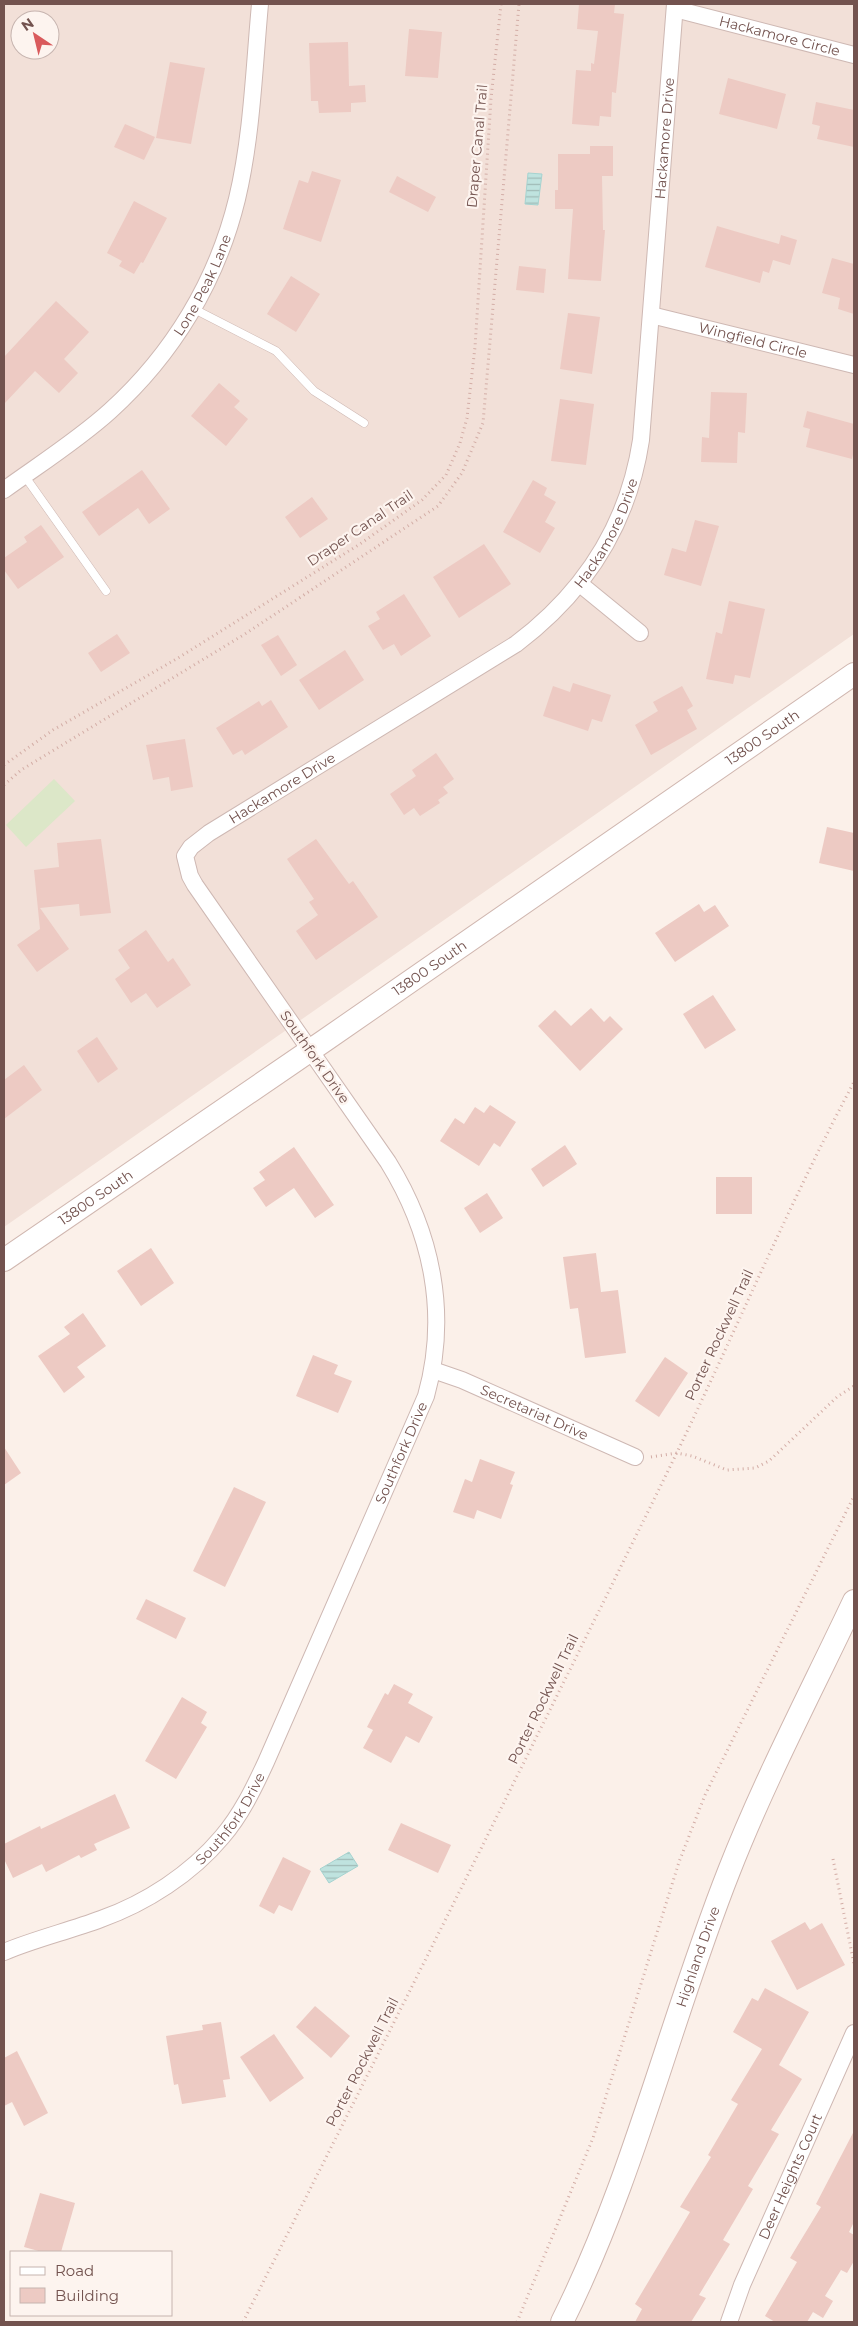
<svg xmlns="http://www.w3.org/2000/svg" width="858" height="2326" viewBox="0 0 858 2326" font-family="Montserrat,sans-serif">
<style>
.residential{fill:#f2e0d8;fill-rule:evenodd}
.pitch{fill:#dce7c8}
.water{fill:url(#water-rules);stroke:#a6d3d0}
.building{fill:#edcac3}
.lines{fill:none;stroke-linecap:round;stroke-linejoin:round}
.lane-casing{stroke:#ceb8b3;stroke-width:9}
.street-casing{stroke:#ceb8b3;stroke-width:18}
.secondary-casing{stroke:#d0b7b0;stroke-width:24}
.path{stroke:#d3ada6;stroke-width:3;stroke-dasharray:1 4;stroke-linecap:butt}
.lane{stroke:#fff;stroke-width:8}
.street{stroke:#fff;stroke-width:16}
.secondary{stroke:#fff;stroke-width:22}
.labels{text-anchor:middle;stroke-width:4.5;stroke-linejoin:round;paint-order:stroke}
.street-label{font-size:14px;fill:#73534f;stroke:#fdf4ef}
</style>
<defs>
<pattern id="water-rules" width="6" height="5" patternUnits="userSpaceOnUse" patternTransform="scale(1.25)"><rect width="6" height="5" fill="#bfe3df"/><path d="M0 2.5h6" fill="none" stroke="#a0bbb7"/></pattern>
</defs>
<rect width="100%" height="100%" fill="#fbf0e9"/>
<path class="residential" d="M4,4H854V634L4,1227ZM20,20H50V50H20Z"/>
<path class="pitch" d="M54,779L75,801L26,847L6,825Z"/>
<g class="water">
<path d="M528,173L542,174L538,205L525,204Z"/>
<path d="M349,1852L358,1866L329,1883L320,1869Z"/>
</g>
<g class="building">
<path d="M579,4H615L614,13L624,14L616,93L612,92L611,117L600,116L599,126L572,124L576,70L591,71V63L594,64L598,31L577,29Z"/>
<path d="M409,29L442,32L438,78L405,76Z"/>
<path d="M348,42L349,86L365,85L366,102L351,103V112L319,113L318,101H311L309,43Z"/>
<path d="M170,62L205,68L191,144L156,138Z"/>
<path d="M728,78L786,94L777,129L719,114Z"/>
<path d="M816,102L854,110V147L817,139L820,126L812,124Z"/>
<path d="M125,124L155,137L144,160L114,147Z"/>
<path d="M590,146H613V176H602L603,230H605L601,281L568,279L573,209H555V190H558V154H590Z"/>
<path d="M312,171L341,180L321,242L283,229L299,180L308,183Z"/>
<path d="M397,176L436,197L428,212L389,192Z"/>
<path d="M134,201L167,218L143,263L141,262L134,274L119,266L122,261L107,253Z"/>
<path d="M717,226L779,244L781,235L797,240L790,265L773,260L769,273L763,271L760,283L705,267Z"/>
<path d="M832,258L854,264V314L838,309L840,298L822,293Z"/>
<path d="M519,266L546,269L544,293L516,290Z"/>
<path d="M291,276L320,294L296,332L267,314Z"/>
<path d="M56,301L89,332L64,359L78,373L59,393L35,371L4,404V357Z"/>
<path d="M568,313L600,317L592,374L560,369Z"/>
<path d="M219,383L240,401L234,407L248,419L226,446L191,416Z"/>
<path d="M711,392L747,393L745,433L738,432L737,463L701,462L702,437L709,438Z"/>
<path d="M560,399L594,404L586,465L551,461Z"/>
<path d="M807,411L854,424V450L852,459L806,447L810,429L803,427Z"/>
<path d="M142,470L170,509L149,524L138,508L99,536L82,512Z"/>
<path d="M533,480L547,488L544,495L556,502L545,522L555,528L540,553L503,532Z"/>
<path d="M312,497L328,519L300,538L285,517Z"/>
<path d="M695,520L719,526L701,586L664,575L672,548L686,552Z"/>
<path d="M41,525L64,557L18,589L4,570V558L27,542L24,537Z"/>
<path d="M484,544L511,584L459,618L433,577Z"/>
<path d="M404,594L431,636L401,656L394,644L383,650L368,626L380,619L376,612Z"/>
<path d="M729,601L765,609L750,678L735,675L733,684L706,679L716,632L722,634Z"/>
<path d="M117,634L130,653L101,672L88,653Z"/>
<path d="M278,635L297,665L281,676L261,645Z"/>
<path d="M345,650L364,680L319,710L299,680Z"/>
<path d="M573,683L611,695L602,722L592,719L588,731L543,716L553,686L570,692Z"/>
<path d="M682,686L693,706L687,710L697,729L651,755L635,725L658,711L653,702Z"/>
<path d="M271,700L288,727L245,755L242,750L233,755L216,728L259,701L262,706Z"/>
<path d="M185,739L193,787L171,791L169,777L153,780L146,745Z"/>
<path d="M436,753L454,779L443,787L448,793L438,800L440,803L420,816L414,808L404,815L390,794L416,776L412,770Z"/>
<path d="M827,827L854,833V871L819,863Z"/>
<path d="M101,839L111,913L80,916L79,904L40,908L69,949L37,972L17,945L40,929L34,870L59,867L57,843Z"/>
<path d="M316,839L349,884L353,881L378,917L316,960L296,931L318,915L309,902L314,899L287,859Z"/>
<path d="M699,904L704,912L715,905L729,926L675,962L655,933Z"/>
<path d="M146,930L168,962L173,958L191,985L157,1008L146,993L131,1003L115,979L130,968L118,950Z"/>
<path d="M713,995L736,1030L705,1049L683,1014Z"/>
<path d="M591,1008L604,1022L610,1016L623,1029L580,1071L538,1026L555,1010L571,1026Z"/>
<path d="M97,1037L118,1069L98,1083L77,1051Z"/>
<path d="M24,1065L42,1090L4,1119V1080Z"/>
<path d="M490,1105L516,1122L500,1147L494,1143L479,1166L440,1141L455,1118L464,1124L475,1107L484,1113Z"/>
<path d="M565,1145L577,1164L543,1187L531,1169Z"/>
<path d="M294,1147L334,1205L315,1218L294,1188L266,1207L253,1188L265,1180L259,1172Z"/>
<rect x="716" y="1177" width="36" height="37"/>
<path d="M487,1193L503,1218L480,1233L464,1208Z"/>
<path d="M151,1248L174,1283L141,1306L117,1271Z"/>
<path d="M596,1253L601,1292L618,1290L626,1353L585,1358L578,1308L570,1309L563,1257Z"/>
<path d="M83,1313L106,1346L77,1367L85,1377L64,1393L38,1356L70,1334L64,1327Z"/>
<path d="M313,1355L338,1365L334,1374L352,1381L338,1413L296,1396Z"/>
<path d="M665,1357L688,1373L659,1417L635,1401Z"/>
<path d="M4,1447L21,1473L4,1485Z"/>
<path d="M480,1459L515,1472L510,1484L513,1485L501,1519L477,1510L474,1519L453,1512L465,1479L472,1482Z"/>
<path d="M234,1487L266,1502L225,1587L193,1571Z"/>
<path d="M146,1599L186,1618L176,1639L136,1619Z"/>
<path d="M394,1684L413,1694L408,1703L433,1717L419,1743L406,1736L391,1763L363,1748L373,1730L367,1727L385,1693L388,1695Z"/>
<path d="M182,1697L207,1712L201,1723L207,1727L176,1779L145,1761Z"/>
<path d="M115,1794L130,1828L94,1844L97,1850L81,1858L79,1855L46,1872L42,1864L13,1878L4,1859V1844L40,1826L41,1829Z"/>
<path d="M401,1823L451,1845L438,1873L388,1850Z"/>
<path d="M283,1857L311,1871L292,1911L279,1905L274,1914L259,1906Z"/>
<path d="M805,1922L810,1930L822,1923L845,1965L797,1990L771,1941Z"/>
<path d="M765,1988L809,2012L779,2065L802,2079L771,2130L779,2134L748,2186L753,2189L723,2240L730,2244L699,2295L706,2298L691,2322H635L642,2309L635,2304L690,2212L680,2207L711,2157L708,2155L738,2104L731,2100L762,2049L733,2032L752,1998L758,2001Z"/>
<path d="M315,2006L350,2036L331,2058L296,2027Z"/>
<path d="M221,2022L230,2079L223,2080L226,2097L182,2104L178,2084L174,2085L166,2036L203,2030L202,2025Z"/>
<path d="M274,2034L304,2078L270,2102L240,2057Z"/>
<path d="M17,2051L48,2113L24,2126L12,2102L4,2106V2058Z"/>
<path d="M854,2131V2222L849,2232L854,2235V2261L847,2273L841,2270L825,2296L833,2301L823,2318L813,2312L807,2322H775L765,2316L797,2262L790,2258L821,2207L816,2204Z"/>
<path d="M40,2193L75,2203L61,2252H42L24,2247Z"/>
</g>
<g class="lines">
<g class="lane-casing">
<g id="lane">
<path d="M194,309L276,351L314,391L364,423"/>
<path d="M24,475L106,591"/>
</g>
</g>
<g class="street-casing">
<g id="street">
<path id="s1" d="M675,9L854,55"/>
<path id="s2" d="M651,315L854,365"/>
<path id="s3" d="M4,490C40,464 78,440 110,411C173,354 217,281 237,199C252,136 254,69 260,4"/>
<path d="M580,584L640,633"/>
<path id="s4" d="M433,1370L462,1380L635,1457"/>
<path id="s5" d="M4,1952C35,1939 69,1931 101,1919C146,1903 191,1874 222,1837C241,1815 254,1788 266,1762L426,1396C449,1314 432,1233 388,1162L195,885L190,876L185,856L191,847L209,833L516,644C585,592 628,526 641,440L675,4"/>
<path id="s6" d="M729,2322L742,2285L854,2033"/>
</g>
</g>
<g class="secondary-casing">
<g id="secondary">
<path id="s7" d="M4,1260L324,1041L854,674"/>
<path id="s8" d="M562,2322C634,2178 670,2020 729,1871C765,1779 812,1690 854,1601"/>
</g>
</g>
<g class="path">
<path d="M4,765L53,730L178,658L360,544L422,500L446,475L460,443L467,418L475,347L491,99L501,4"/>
<path d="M4,785L21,770L245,634L438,506L462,473L483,423L519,4"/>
<path d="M651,1457L677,1453L692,1456L727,1470L755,1468L769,1461L837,1397L854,1386"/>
<path d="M833,1859L854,1964"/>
<path d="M243,2322C384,2043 524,1764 662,1483C728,1350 784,1213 854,1082"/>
<path d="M517,2322L593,2138L679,1862L705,1795L854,1496"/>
</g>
<use href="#lane" class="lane"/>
<use href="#street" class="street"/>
<use href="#secondary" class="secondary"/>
</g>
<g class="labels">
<g class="street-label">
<text dy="5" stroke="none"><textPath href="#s1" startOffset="108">Hackamore Circle</textPath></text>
<text dy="5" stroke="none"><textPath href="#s5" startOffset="2292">Hackamore Drive</textPath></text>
<text transform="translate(477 146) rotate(-85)" y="5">Draper Canal Trail</text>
<text dy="5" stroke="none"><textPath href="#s3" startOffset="290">Lone Peak Lane</textPath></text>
<text dy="5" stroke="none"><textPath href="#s2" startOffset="105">Wingfield Circle</textPath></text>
<text transform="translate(360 528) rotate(-34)" y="5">Draper Canal Trail</text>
<text dy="5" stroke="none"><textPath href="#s5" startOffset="1889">Hackamore Drive</textPath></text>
<text dy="5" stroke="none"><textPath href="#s7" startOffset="921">13800 South</textPath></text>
<text dy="5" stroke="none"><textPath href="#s5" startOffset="1469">Hackamore Drive</textPath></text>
<text dy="5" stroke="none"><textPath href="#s7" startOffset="516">13800 South</textPath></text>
<text transform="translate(315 1057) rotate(55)" y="5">Southfork Drive</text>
<text dy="5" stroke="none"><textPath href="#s7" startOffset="111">13800 South</textPath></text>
<text transform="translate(719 1335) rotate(-65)" y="5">Porter Rockwell Trail</text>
<text dy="5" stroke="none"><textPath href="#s4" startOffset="110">Secretariat Drive</textPath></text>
<text dy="5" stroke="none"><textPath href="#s5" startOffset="675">Southfork Drive</textPath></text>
<text transform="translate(543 1699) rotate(-64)" y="5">Porter Rockwell Trail</text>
<text dy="5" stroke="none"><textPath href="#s5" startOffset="270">Southfork Drive</textPath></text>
<text dy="5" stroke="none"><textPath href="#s8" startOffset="390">Highland Drive</textPath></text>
<text transform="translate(362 2062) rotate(-63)" y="5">Porter Rockwell Trail</text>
<text dy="5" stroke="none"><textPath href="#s6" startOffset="158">Deer Heights Court</textPath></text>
</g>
</g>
<rect width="858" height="2326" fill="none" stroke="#73534f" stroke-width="10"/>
<rect x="10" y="2251" width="162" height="65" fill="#fdf4ef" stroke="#c6b4af"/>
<rect x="20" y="2267" width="25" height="8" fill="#ffffff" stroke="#c6b4af"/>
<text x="55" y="2276" font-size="15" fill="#73534f">Road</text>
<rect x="20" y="2288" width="25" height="15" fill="#edcac3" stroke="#c6b4af"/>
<text x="55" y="2301" font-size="15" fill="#73534f">Building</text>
<g transform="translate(35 35) rotate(325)"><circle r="24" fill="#fdf4ef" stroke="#c6b4af"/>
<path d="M0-4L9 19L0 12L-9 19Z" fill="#d95a5c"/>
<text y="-8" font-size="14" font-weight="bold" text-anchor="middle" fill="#73534f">N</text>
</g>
</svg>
